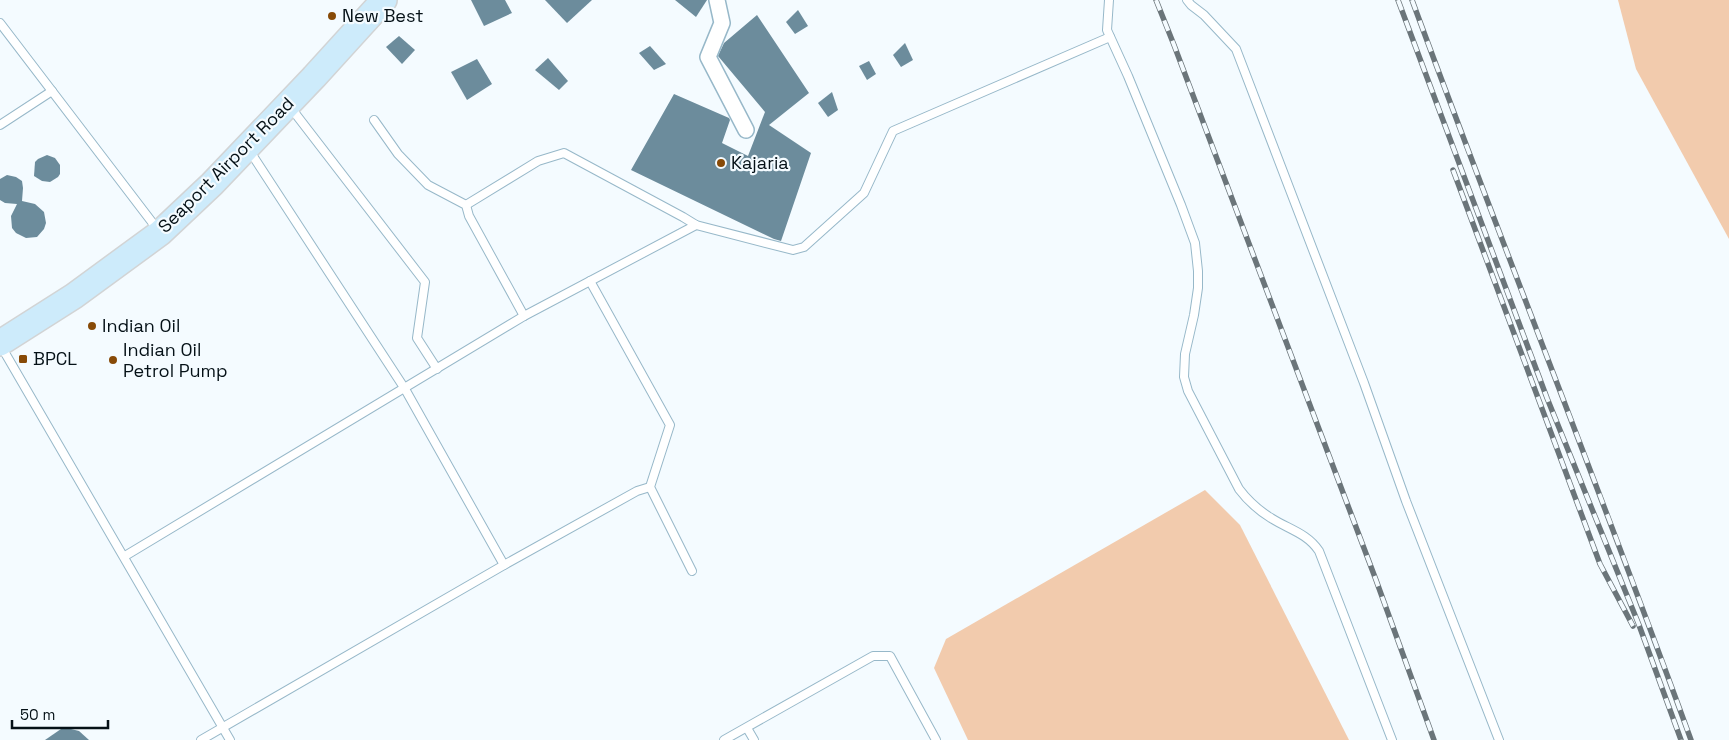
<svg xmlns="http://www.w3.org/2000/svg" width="1729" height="740" viewBox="0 0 1729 740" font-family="'Space Grotesk',sans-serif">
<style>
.green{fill:#f2cbad}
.building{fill:#6c8c9c}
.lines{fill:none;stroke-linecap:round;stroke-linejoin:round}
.service-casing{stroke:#97b8c9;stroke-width:10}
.minor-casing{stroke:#97b8c9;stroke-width:18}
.primary-casing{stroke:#d2d4d5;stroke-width:28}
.service{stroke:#fff;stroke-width:8}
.minor{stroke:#fff;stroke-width:15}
.primary{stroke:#cdebfb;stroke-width:25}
.rail-casing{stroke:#6b757a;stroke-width:5.5}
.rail{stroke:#f4fbff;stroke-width:4;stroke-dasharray:11;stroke-linecap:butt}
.poi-dot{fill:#874a07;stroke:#f4fbff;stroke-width:2}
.labels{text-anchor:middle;stroke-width:4.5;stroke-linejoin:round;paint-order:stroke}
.poi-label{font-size:18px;fill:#051117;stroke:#f4fbff;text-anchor:start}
.street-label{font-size:18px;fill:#051117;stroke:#f4fbff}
</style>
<rect width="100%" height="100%" fill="#f4fbff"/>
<g class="green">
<path d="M1618,0H1729V239L1636,69Z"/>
<path d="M1205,490L1240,525L1349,740H968L934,668L946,639Z"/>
</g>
<g class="building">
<path d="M471,0H505L512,13L484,26Z"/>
<path d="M545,0H592L567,23Z"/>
<path d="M675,0H707L696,17Z"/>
<path d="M798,10L808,26L795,34L786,22Z"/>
<path d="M757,15L809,93L769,125L811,153L781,241L774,239L631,170L674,94L729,118L730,120L722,143L748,156L765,112L718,56L724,43Z"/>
<path d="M399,36L415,50L402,64L386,47Z"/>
<path d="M905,43L913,60L901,67L893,55Z"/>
<path d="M650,46L666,64L654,70L639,53Z"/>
<path d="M548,58L568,81L559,90L535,70Z"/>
<path d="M477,59L492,84L467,100L451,72Z"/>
<path d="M869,61L876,74L867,80L859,66Z"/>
<path d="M832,92L838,110L828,117L818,103Z"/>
<path d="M47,155L55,158L60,165V174L58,177L50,182L42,181L34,176L35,162L38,159Z"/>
<path d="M7,175L16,177L22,181L23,188L22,201L35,204L44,212L46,223L44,229L37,237L26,238L16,233L12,228L11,216L17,204L5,203L0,200V179Z"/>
<path d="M67,728L79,731L89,740H45L61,729Z"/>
</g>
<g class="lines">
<g class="service-casing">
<g id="service">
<path d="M1109,0L1107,30L1128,76L1181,205L1195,243L1198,271V288L1194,315L1185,354L1184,377L1188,391L1239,489C1248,501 1258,510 1271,518C1288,529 1307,533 1319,551L1392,740"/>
<path d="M1187,0L1191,5L1204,15L1236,49L1364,383L1406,501L1499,740"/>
<path d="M0,23L158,230"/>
<path d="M291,108L425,282L417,338L437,369"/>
<path d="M374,120L398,154L428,185L466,205L469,216L524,316"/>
<path d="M0,125L52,91"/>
<path d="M249,150L405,389L504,565"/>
<path d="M466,205L538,161L564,153L683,217L696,225L793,250L804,247L864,193L893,131L1110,37"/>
<path d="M590,281L670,425L650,487L692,571"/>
<path d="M1,346L230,740"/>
<path d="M125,556L524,316L696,225"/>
<path d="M747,728L754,740"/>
<path d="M201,740L504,565L637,491L650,487"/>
<path d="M724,740L873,656H890L936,740"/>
</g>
</g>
<g class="minor-casing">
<path id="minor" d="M717,0L722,23L708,57L746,130"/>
</g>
<g class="primary-casing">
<path id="primary" d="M0,343L74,296L160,233L212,184L314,77L384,0"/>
</g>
<use href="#service" class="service"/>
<use href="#minor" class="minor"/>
<use href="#primary" class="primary"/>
<g class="rail-casing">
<g id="rail">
<path d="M1156,0L1174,45L1376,580L1434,740"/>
<path d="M1398,0L1547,398L1639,625L1681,740"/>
<path d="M1412,0C1503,247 1601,492 1691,740"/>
<path d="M1453,170L1600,564L1633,626"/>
</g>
</g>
<use href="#rail" class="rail"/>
</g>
<g class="poi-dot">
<circle cx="332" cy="16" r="5"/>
<circle cx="721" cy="163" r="5"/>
<circle cx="92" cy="326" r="5"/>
<rect x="18" y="354" width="10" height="10" rx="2.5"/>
<circle cx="113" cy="360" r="5"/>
</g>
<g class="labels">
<g class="poi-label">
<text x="342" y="22">New Best</text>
<text x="731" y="169">Kajaria</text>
<text x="102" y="332">Indian Oil</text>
<text x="123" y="356">Indian Oil<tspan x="123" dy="21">Petrol Pump</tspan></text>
<text x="33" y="365">BPCL</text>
</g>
<g class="street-label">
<text transform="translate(226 165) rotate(-45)" y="6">Seaport Airport Road</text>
</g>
</g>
<path d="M12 720v8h96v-8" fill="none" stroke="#051117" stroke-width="2.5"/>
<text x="20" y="720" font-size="15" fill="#051117" stroke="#f4fbff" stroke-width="4" paint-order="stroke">50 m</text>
</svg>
